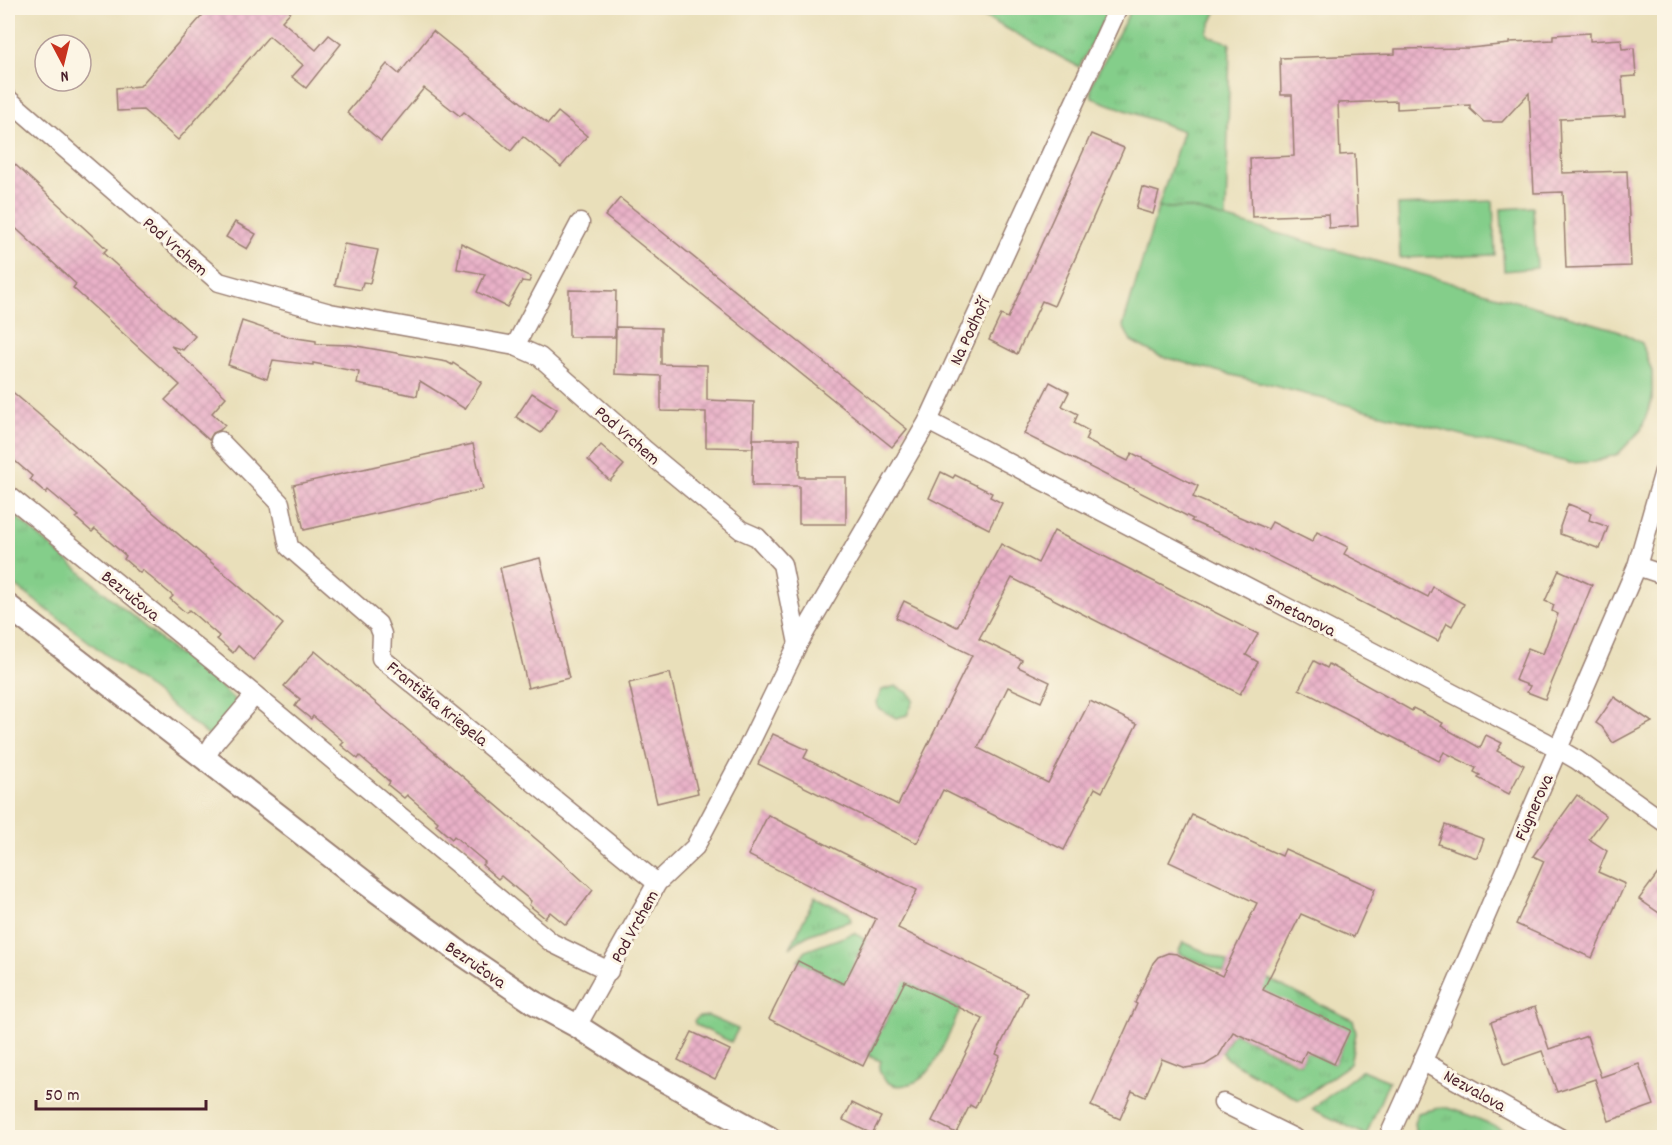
<svg xmlns="http://www.w3.org/2000/svg" width="1672" height="1145" viewBox="0 0 1672 1145" font-family="Dekko,sans-serif">
<style>
.grass{fill:url(#grass-tufts);stroke:#67765a;stroke-width:1.5}
.park{fill:#84ce8a;stroke:#67765a;stroke-width:1.5}
.building{fill:url(#building-cross-hatch)}
.lines{fill:none;stroke-linecap:round;stroke-linejoin:round}
.minor-casing{stroke:#9a7f72;stroke-width:21}
.tertiary-casing{stroke:#9a7f72;stroke-width:26}
.minor{stroke:#fff;stroke-width:18}
.tertiary{stroke:#fff;stroke-width:22}
.labels{text-anchor:middle;stroke-width:6;stroke-linejoin:round;paint-order:stroke}
.street-label{font-size:18px;fill:#4a1f2b;stroke:#fcf5e5}
</style>
<defs>
<pattern id="grass-tufts" width="24" height="20" patternUnits="userSpaceOnUse" patternTransform="scale(1.5)"><rect width="24" height="20" fill="#84ce8a"/><path d="M3 7l-1-3M5 7V3M7 7l1-3M15 17l-1-3M17 17v-4M19 17l1-3" fill="none" stroke="#74b077"/></pattern>
<pattern id="building-cross-hatch" width="8" height="8" patternUnits="userSpaceOnUse" patternTransform="scale(1.5)"><rect width="8" height="8" fill="#e9b1c8"/><path d="M0 0l8 8M0 8l8-8" fill="none" stroke="#c998ac"/></pattern>
</defs>
<rect width="100%" height="100%" fill="#fcf5e5"/>
<filter id="ink" filterUnits="userSpaceOnUse"><feTurbulence type="fractalNoise" baseFrequency=".0167" numOctaves="2"/><feDisplacementMap in="SourceGraphic" scale="12" xChannelSelector="R" yChannelSelector="G"/><feConvolveMatrix kernelMatrix="1 2 1 2 8 2 1 2 1" color-interpolation-filters="sRGB"/></filter>
<filter id="wash" filterUnits="userSpaceOnUse"><feTurbulence type="fractalNoise" baseFrequency=".008" numOctaves="4" result="noise"/><feDisplacementMap in="SourceGraphic" scale="24" xChannelSelector="R" yChannelSelector="G"/><feGaussianBlur stdDeviation="1.35" result="paint"/><feColorMatrix in="noise" values="0 0 0 0 0 0 0 0 0 0 0 0 0 0 0 0 0 1.4 0 .05"/><feComposite in="paint" operator="in"/></filter>
<g filter="url(#wash)">
<rect width="100%" height="100%" fill="#e9dfba"/>
<g class="grass">
<path d="M968,8H1110L1079,67Z"/>
<path d="M1132,8H1218L1207,32L1209,36L1230,43L1226,219L1189,208H1158L1183,131L1092,98L1091,88L1093,81Z"/>
<path d="M8,510L179,656L185,653L240,705L209,736L139,680L8,580Z"/>
<path d="M896,686L909,693L914,700L907,715L896,718L878,708L877,701L882,690Z"/>
<path d="M815,897L849,913L851,921C829,928 806,932 790,948Z"/>
<path d="M854,933L866,940L857,957L867,962L854,989L798,961L805,951Z"/>
<path d="M1183,942L1228,962L1224,972L1178,953Z"/>
<path d="M1252,972L1353,1020L1356,1033L1350,1064L1299,1100L1227,1059L1222,1052L1233,1032L1296,1063H1301L1306,1051L1334,1064L1349,1031L1246,983Z"/>
<path d="M896,976L961,1008C953,1024 939,1060 928,1072C918,1084 893,1093 883,1077C881,1074 880,1071 879,1069L881,1061L868,1056L892,1008Z"/>
<path d="M708,1016L738,1029L731,1042L696,1025L694,1021L699,1017Z"/>
<path d="M1362,1070L1389,1081L1366,1135L1312,1109Z"/>
<path d="M1444,1107C1468,1114 1492,1123 1513,1137H1416L1414,1123L1418,1113Z"/>
</g>
<g class="park">
<path d="M1493,201L1495,255L1400,258L1398,205Z"/>
<path d="M1533,207L1537,268L1504,271L1501,209Z"/>
<path d="M1158,208H1189L1617,330L1642,343L1652,372V400L1641,430L1618,454L1594,462L1570,463L1159,356L1131,341L1123,326Z"/>
</g>
<g id="blocks">
<g class="building">
<path d="M209,8H294L282,21L316,50L329,35L341,44L306,88L292,77L303,65L269,36L178,140L143,110L117,111L116,88L140,86Z"/>
<path d="M433,31L548,124L558,112L587,136L561,167L523,136L511,151L464,112L460,116L424,88L381,141L347,113L387,64L399,74Z"/>
<path d="M1590,33V41L1621,39L1622,49L1634,48L1636,76L1622,77L1625,116L1560,119L1562,173L1627,171L1631,266L1566,268L1563,192L1534,193L1529,93L1502,122H1484L1470,109V105L1397,109V101L1338,103L1340,155L1355,154L1358,226L1329,228L1328,214L1252,217L1250,158L1294,156L1292,95H1281L1280,58L1395,54V49L1470,48L1509,44V42L1553,40V35Z"/>
<path d="M1091,134L1124,148L1054,306L1042,301L1017,354L989,340L1001,315L1008,318Z"/>
<path d="M8,158L107,249L103,253L195,336L183,350L171,346L226,397L212,413L225,425L220,430L213,433L209,440L165,400L180,385L73,288L76,284L8,221Z"/>
<path d="M1142,187L1159,192L1153,214L1136,209Z"/>
<path d="M620,198L907,429L892,447L605,216Z"/>
<path d="M235,222L256,234L247,249L226,237Z"/>
<path d="M461,243L531,277L529,282L522,281L507,307L477,292L485,274L457,269Z"/>
<path d="M344,244L378,250L370,283L363,282L361,290L335,285Z"/>
<path d="M569,290L616,291L615,337H569Z"/>
<path d="M242,321L290,337L316,341V344L351,345L447,362L452,365L453,363L482,382L465,409L420,381L417,396L357,384L359,372L313,363V365L273,360L267,379L228,365Z"/>
<path d="M616,327L661,328V364L707,365V400L754,402L753,448L706,447V412L661,411V376L615,374Z"/>
<path d="M1050,382L1069,392L1062,406L1078,414L1074,423L1089,431L1085,440L1128,461L1132,453L1198,486L1193,497L1268,529L1272,522L1312,542L1317,532L1348,547L1344,554L1428,597L1433,587L1464,604L1452,626L1447,623L1438,641L1328,585V586L1244,544L1191,521L1193,519L1024,434Z"/>
<path d="M8,388L283,624L253,660L238,646L233,653L217,639L219,636L189,610L186,613L170,599L173,596L142,570L140,573L124,559L126,556L95,529L92,532L76,518L79,516L48,490L46,493L30,479L32,476L8,455Z"/>
<path d="M532,393L557,409L541,433L516,417Z"/>
<path d="M753,439H799V477H846V524H799V486H752Z"/>
<path d="M473,444L483,489L304,530L293,485Z"/>
<path d="M601,445L624,465L610,481L588,460Z"/>
<path d="M941,472L953,478L955,475L992,493L990,497L1002,503L989,529L929,498Z"/>
<path d="M1568,504L1591,513L1589,520L1608,527L1600,549L1560,534V527Z"/>
<path d="M1054,531L1258,634L1246,655L1258,662L1240,694L1012,578L979,639L1022,660L1018,667L1050,682L1041,702L1008,687L978,748L1048,783L1090,701L1137,724L1102,792L1095,788L1064,850L943,790L917,843L758,764L773,734L808,750L804,758L898,805L972,655L896,618L904,601L957,627L1001,544L1038,563Z"/>
<path d="M540,558L569,678L528,688L500,568Z"/>
<path d="M1559,570L1592,585L1545,699L1527,692L1530,686L1515,680L1528,648L1543,654L1558,614L1552,611L1554,605L1545,601Z"/>
<path d="M315,651L549,850L593,890L566,925L550,912L545,918L529,905L531,901L501,876L498,879L482,865L485,862L454,836L452,839L436,825L438,822L407,795L404,798L388,785L390,782L360,756L358,759L341,745L344,742L313,716L311,719L295,706L300,699L284,686Z"/>
<path d="M1314,661L1327,668L1329,664L1412,711L1413,708L1443,723L1441,726L1480,748L1486,735L1502,743L1497,751L1524,765L1509,794L1478,778L1480,775L1474,772L1476,768L1444,752L1439,761L1299,689Z"/>
<path d="M670,673L698,793L657,803L629,683Z"/>
<path d="M1614,697L1652,722L1613,743L1602,727L1596,723Z"/>
<path d="M1577,795L1606,816L1589,839L1607,851L1598,872L1625,884L1592,958L1516,924L1544,861L1533,856Z"/>
<path d="M768,815L917,890L898,928L1027,992L996,1054L1000,1056L975,1108L970,1105L956,1133L932,1121L983,1019L905,981L863,1066L769,1019L798,961L844,984L876,919L748,855Z"/>
<path d="M1192,815L1282,856L1285,849L1375,889L1354,937L1301,914L1263,990L1350,1030L1334,1064L1306,1051L1301,1063L1233,1032L1218,1057L1205,1065L1185,1068L1162,1059L1145,1097L1132,1091L1120,1119L1091,1106L1137,1004L1135,1003L1153,963L1158,957L1168,953L1177,954L1222,976L1257,903L1169,862Z"/>
<path d="M1445,825L1484,839L1477,858L1438,844Z"/>
<path d="M1665,864V917L1639,899Z"/>
<path d="M1535,1007L1549,1049L1587,1036L1601,1077L1639,1064L1654,1105L1609,1121L1595,1079L1557,1092L1542,1051L1505,1064L1491,1022Z"/>
<path d="M692,1032L730,1050L715,1079L678,1060Z"/>
<path d="M852,1103L881,1117L872,1134L843,1120Z"/>
</g>
</g>
</g>
<g filter="url(#ink)">
<use href="#blocks" fill-opacity="0" stroke="#9a7f72" stroke-width="1.5"/>
<g class="lines">
<g class="minor-casing">
<g id="minor">
<path d="M8,99L219,282L330,313L515,346L540,357L645,450L741,530L757,537L782,564L798,644"/>
<path d="M515,346L580,223"/>
<path d="M928,421L1546,742L1577,760L1664,822"/>
<path d="M220,441L280,503L289,547L378,624L382,634L381,658L657,883"/>
<path d="M8,495L255,695L552,943L609,971"/>
<path d="M1637,566L1664,575"/>
<path d="M205,758L214,743L255,695"/>
<path d="M577,1026L657,883L695,847L745,753L798,644L928,421L1118,8"/>
<path d="M1422,1061L1560,1138"/>
<path d="M1223,1103L1294,1138"/>
<path d="M1388,1138L1437,1029L1637,566L1664,471"/>
</g>
</g>
<g class="tertiary-casing">
<path id="tertiary" d="M8,606L363,881L455,949L533,1002L577,1026L644,1069L769,1138"/>
</g>
<use href="#minor" class="minor"/>
<use href="#tertiary" class="tertiary"/>
</g>
</g>
<g class="labels">
<g class="street-label">
<text transform="translate(176 246) rotate(41)" y="6">Pod Vrchem</text>
<text transform="translate(969 331) rotate(-65)" y="6">Na Podhoří</text>
<text transform="translate(628 435) rotate(41)" y="6">Pod Vrchem</text>
<text transform="translate(131 595) rotate(39)" y="6">Bezručova</text>
<text transform="translate(1301 614) rotate(27)" y="6">Smetanova</text>
<text transform="translate(438 703) rotate(39)" y="6">Františka Kriegela</text>
<text transform="translate(1533 807) rotate(-66)" y="6">Fügnerova</text>
<text transform="translate(634 926) rotate(-61)" y="6">Pod Vrchem</text>
<text transform="translate(476 964) rotate(35)" y="6">Bezručova</text>
<text transform="translate(1475 1090) rotate(29)" y="6">Nezvalova</text>
</g>
</g>
<rect width="1672" height="1145" fill="none" stroke="#fcf5e5" stroke-width="30"/>
<g transform="translate(63 63) rotate(173)"><circle r="28" fill="#fcf5e5" stroke="#b59f9b" stroke-width="1.5"/>
<path d="M0-4.5L10 22L0 15L-10 22Z" fill="#c8321e"/>
<text y="-9" font-size="16" font-weight="bold" text-anchor="middle" fill="#4a1f2b">N</text>
</g>
<path d="M36 1100v9h170v-9" fill="none" stroke="#4a1f2b" stroke-width="3"/>
<text x="45" y="1100" font-size="18" fill="#4a1f2b" stroke="#fcf5e5" stroke-width="4.5" paint-order="stroke">50 m</text>
</svg>
